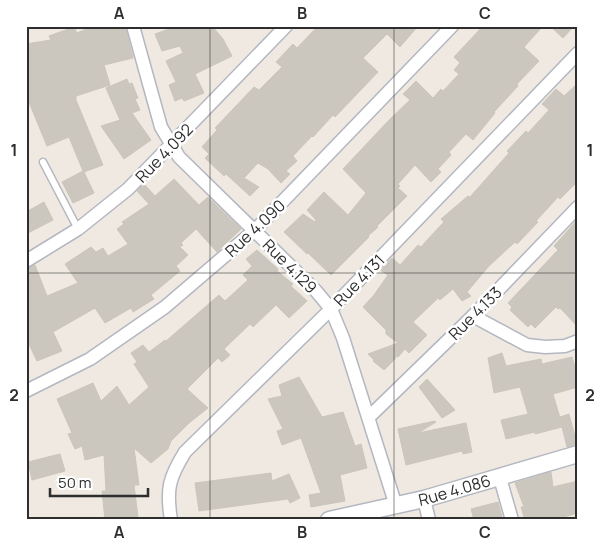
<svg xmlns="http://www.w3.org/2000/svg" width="604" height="546" viewBox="0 0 604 546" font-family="Manrope,sans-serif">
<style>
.building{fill:#cbc7bf;stroke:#cbc5ba}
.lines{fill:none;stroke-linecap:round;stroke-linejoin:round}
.service-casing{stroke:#b4b7c1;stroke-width:9}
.minor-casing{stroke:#b4b7c1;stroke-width:15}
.tertiary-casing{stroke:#b4b7c1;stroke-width:19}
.service{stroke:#fff;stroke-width:6}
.minor{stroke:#fff;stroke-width:12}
.tertiary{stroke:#fff;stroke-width:16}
.grid{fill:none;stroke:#2e2e2e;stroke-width:1;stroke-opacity:0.55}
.labels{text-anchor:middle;stroke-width:5;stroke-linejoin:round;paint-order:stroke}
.street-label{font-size:16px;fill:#2e2e2e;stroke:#fff}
.neatline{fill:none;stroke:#2e2e2e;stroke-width:2}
.grid-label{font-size:16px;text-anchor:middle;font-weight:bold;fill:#2e2e2e}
</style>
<rect width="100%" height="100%" fill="#efe9e1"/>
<g class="building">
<path d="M93,26H125L133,58L104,65L110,85L76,96V100L103,165L84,172L94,193L73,203L62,182L83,171L69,137L47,146L26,95V44L51,40L49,36L74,27L77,33Z"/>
<path d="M178,26H212L223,39L232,56L195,74L204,93L184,101L182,98L175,101L169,85L176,82L166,61L183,53L180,46L162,51L155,34Z"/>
<path d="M318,26H418L400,47L387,34L363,58L378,72L335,117L333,115L313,137L312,136L293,156L297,161L286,171L290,174L281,183L268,169L258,163L244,178L259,187L250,196L226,174L224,176L205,158L209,154L202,147L217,130L215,128L254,87L259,90L282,67L276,62L293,44L297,48Z"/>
<path d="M483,26H543L524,47L539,61L517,84L518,86L494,112L495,113L473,140L466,134L449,152L451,155L438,169L441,172L431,182L415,165L398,184L400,186L398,188L407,196L377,226L378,227L368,236L369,237L331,275L308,253L307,254L284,232L303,214L315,222L316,220L307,210L324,192L348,215L366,193L343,169L390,119L410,100L403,94L416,81L433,98L441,89L443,91L459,74L454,70L460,63L454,57Z"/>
<path d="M550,26H574L563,38Z"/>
<path d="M127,79L129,84L132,83L138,98L135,99L140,110L132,113L151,140L124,159L101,126L120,120L106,88Z"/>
<path d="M578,83V181L560,199L558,197L536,221L538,222L517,244L515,242L489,266L467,292L471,296L462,301L453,289L440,300L438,298L413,322L427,335L409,353L405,349L398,357L395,355L396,358L384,370L373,361L374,360L368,354L398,343L386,334V330L363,307L374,295L388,275L380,270L392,258L400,265L418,245L421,247L428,239L444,222L441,219L468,196L470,197L509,153L507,151L526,131L528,133L549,110L542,104L556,89L564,96Z"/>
<path d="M174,179L199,205L208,197L241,229L217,252L196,229L181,243L183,245L180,247L188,255L176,266L180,271L151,295L154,299L133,312L131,308L105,323L95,308L53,332L62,351L37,361L26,338V269L35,265L47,296L78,283L65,264L91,247L96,252L103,248L108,256L128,244L117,229L124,224L122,222L149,204L137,191L144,184L155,196Z"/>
<path d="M44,202L53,220L26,234V212Z"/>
<path d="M578,219V327L560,308L558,309L556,307L535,328L531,324L528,327L510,310L512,307L508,303L558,250L554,246Z"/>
<path d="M257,250L278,269L277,271L293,284L291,286L307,301L289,318L276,305L253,327L250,324L224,349L230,355L222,362L218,358L187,389L208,408L189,423L171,441L168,449L151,463L134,448L139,485H134L138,517L105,520L102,491H106L104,455L85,460L82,446L75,449L68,434L72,433L57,399L93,383L101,401L117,386L129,405L149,387L134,364L137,362L131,353L143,345L149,352L165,340L166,341L219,295L225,301L248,280L243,275L252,266L246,259Z"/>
<path d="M502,353L506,366L541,359L542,364L572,357L578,377V387L553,394L562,425L560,417L569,414L577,444L567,447L562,427L535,434V432L506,439L501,420L528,414L520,387L494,393L488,358Z"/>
<path d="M299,377L322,417L343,412L355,446L361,444L367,468L340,475L345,501L311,507L309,495L321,493L301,438L282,445L277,431L283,429L268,399L282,396L279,385Z"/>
<path d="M427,379L455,410L442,418L419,387Z"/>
<path d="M435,421L436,422L418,433L466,423L472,452L463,454L462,451L406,465L398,429Z"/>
<path d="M60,454L65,471L32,480L28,462Z"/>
<path d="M551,472L553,487L578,481V513L553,520H525L521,507H524L515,483Z"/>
<path d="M271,473L272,481L289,474L300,498L290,503L288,499L199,511L195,483Z"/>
<path d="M498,502L503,520H474L471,509Z"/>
</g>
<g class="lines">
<g class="service-casing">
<path id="service" d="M43,162L78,229"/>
</g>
<g class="minor-casing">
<g id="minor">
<path d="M133,26L161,127L179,157L316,291L331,309L343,338L396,506"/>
<path d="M26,261L78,229L128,189L286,26"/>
<path d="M473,316L527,345L545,347L565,346L578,341"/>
<path d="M26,391L90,359L165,307L255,230L452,26"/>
<path d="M369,417L473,316L578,207"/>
<path d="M500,478L512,520"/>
<path d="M424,499L429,520"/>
<path d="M171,520C166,489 169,478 185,452L331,309L578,53"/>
</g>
</g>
<g class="tertiary-casing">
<g id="tertiary">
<path id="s1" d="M329,520L424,499L578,454"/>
</g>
</g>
<use href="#service" class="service"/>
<use href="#minor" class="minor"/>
<use href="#tertiary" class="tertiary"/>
</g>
<path class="grid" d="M210,26V520M394,26V520M26,273H578"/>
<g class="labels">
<g class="street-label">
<text transform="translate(164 153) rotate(-46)" y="6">Rue 4.092</text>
<text transform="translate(255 228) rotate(-43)" y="6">Rue 4.090</text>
<text transform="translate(290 266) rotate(45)" y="6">Rue 4.129</text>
<text transform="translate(359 280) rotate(-46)" y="6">Rue 4.131</text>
<text transform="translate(475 313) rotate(-45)" y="6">Rue 4.133</text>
<text dy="6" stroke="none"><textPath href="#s1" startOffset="129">Rue 4.086</textPath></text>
</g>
</g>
<rect width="604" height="546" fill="none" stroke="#ffffff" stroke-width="55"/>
<path d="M50 488v8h98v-8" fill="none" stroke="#2e2e2e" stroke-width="2.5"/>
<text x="58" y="488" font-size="15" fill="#2e2e2e" stroke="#ffffff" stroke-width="4" paint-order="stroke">50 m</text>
<rect x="28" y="28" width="548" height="490" class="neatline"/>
<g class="grid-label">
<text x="119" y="19">A</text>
<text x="302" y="19">B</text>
<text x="485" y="19">C</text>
<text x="14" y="156">1</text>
<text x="590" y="156">1</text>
<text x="14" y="401">2</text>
<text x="590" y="401">2</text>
<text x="119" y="538">A</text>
<text x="302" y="538">B</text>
<text x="485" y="538">C</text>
</g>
</svg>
